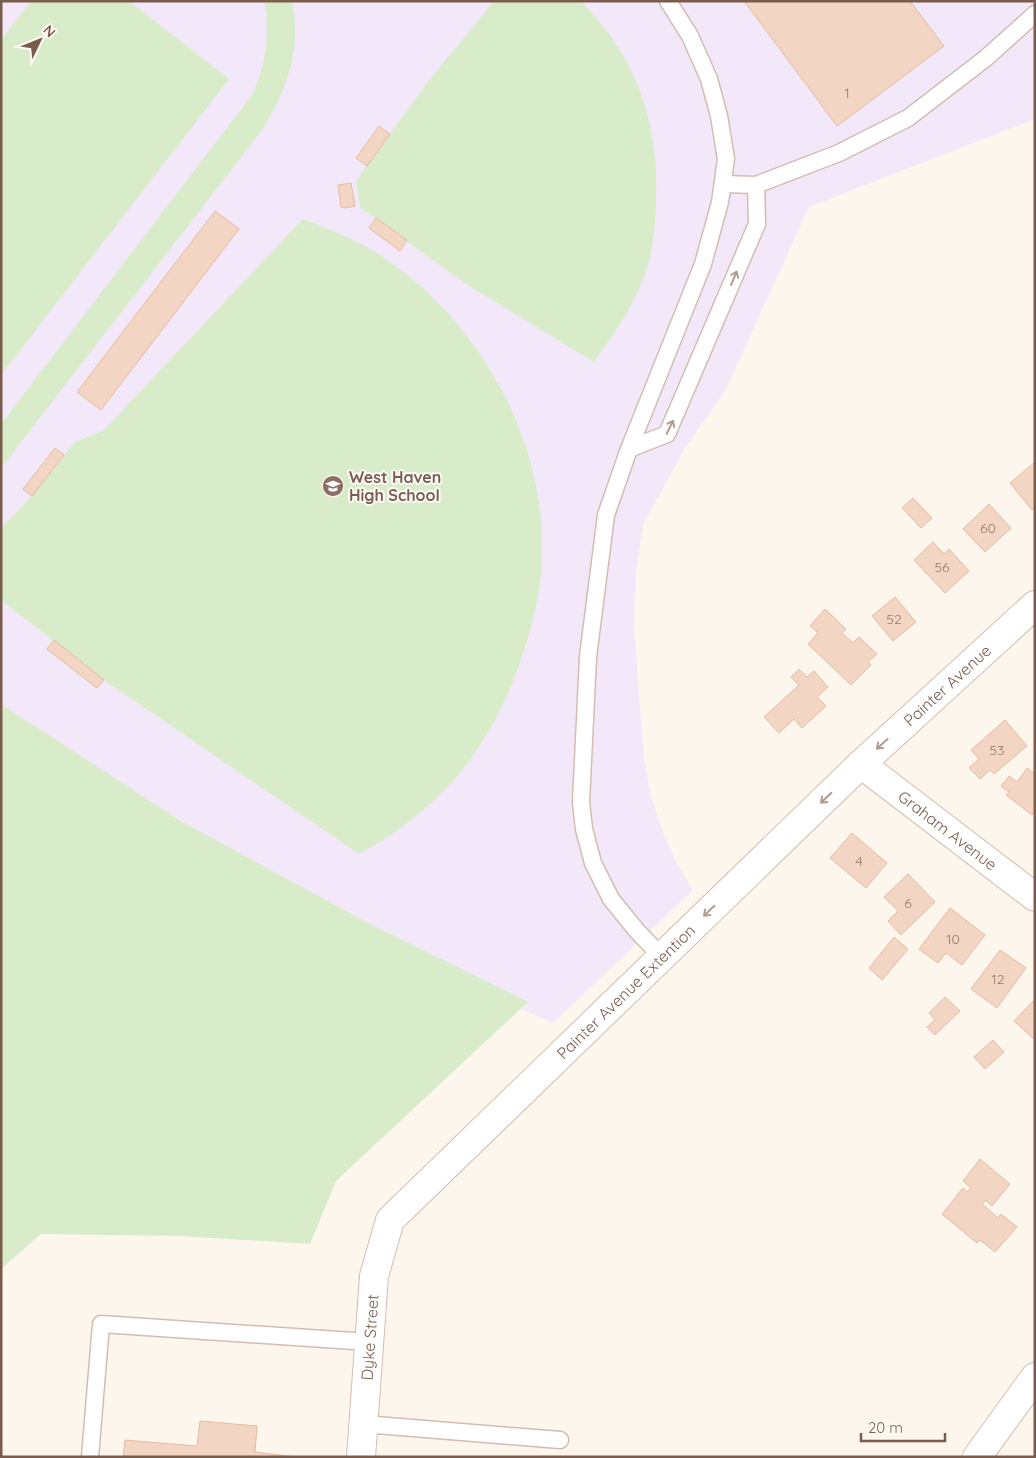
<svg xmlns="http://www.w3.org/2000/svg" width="1036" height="1458" viewBox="0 0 1036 1458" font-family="Quicksand,sans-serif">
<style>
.education{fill:#f3e8fa}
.green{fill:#d8ecc9}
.building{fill:#f3d5c3;stroke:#e6bba3}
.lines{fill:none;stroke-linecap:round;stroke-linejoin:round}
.service-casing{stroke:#d1beb0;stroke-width:19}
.minor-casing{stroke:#d1beb0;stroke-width:30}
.tertiary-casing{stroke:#d1beb0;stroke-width:30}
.service{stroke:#fff;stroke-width:16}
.minor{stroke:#fff;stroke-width:28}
.tertiary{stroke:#fff;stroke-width:28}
.oneway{stroke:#af9d94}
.labels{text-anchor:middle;stroke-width:4;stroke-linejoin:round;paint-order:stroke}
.number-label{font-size:14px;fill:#987a6a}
.education-label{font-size:16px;font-weight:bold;fill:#785e54;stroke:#fffaf3;text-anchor:start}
.street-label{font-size:16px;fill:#7a5c4d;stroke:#fffaf3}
</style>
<rect width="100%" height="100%" fill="#fdf6ec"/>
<path class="education" d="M1,1H1035V119L809,207L725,391L685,448L643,524L636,572L634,628L644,759L651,796L664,835L676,862L693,890L553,1023L380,947L1,711Z"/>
<g class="green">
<path d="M31,1H129L229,79L1,375V40Z"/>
<path d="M264,1H292C302,48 287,91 262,130L1,468V424L252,95C266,64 271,34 264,1Z"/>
<path d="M494,1H581C637,59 659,121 656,202C655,226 653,253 644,277C632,308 613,335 594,362L463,282L360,207L356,181L427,83Z"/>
<path d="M303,219C329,229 357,240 380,255C487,325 558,460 539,589C535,616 527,643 518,668C486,754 439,810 359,854L104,680L1,600V528L32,496L74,443L104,430Z"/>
<path d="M1,704L179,820L366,922L528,1002L336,1181L310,1244L179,1236L41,1234L1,1269Z"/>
</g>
<g class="building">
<path d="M744,1H910L944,46L837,126Z"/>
<path d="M379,126L390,134L367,166L356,158Z"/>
<path d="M351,183L355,206L345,208L341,207L338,185Z"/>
<path d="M215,211L239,229L101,410L77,392Z"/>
<path d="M376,218L407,240L400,251L369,228Z"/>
<path d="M55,448L64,455L32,496L23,489Z"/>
<path d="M1035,462V507L1032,510L1010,483Z"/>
<path d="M913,498L932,518L921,528L902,508Z"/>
<path d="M989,504L1011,528L985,552L963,529Z"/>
<path d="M933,542L944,554L949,549L969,571L945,593L914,560Z"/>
<path d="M895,597L916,622L893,641L872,616Z"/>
<path d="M825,609L846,629L842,633L853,643L859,637L877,654L868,662L871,665L851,685L808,644L818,633L810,626Z"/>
<path d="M54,640L104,680L97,688L47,649Z"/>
<path d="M799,669L807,677L814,671L828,687L817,697L826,706L802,728L794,719L779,733L764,717L799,685L791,677Z"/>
<path d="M1005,720L1027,746L994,774L990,770L980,779L969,768L979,759L971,750Z"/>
<path d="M1027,768L1035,774V811L1032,815L1006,795L1009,792L1001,786L1009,776L1017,782Z"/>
<path d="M852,833L887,863L866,888L830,858Z"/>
<path d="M908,874L935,902L901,935L888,921L898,911L884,897Z"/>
<path d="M950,908L985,935L962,965L946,953L938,963L919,949Z"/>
<path d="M894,937L908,949L882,980L869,968Z"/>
<path d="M1000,950L1026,968L997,1008L971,989Z"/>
<path d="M945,997L960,1011L935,1035L927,1027L935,1020L929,1013Z"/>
<path d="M1035,999V1040L1014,1021Z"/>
<path d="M993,1040L1004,1052L985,1069L974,1057Z"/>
<path d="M980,1159L1010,1184L992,1206L986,1200L982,1204L998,1218L1001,1214L1017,1227L995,1252L980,1240L977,1243L942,1214L963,1188L967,1192L971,1188L963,1181Z"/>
<path d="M200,1421L257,1426L255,1452L295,1457H123L125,1440L197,1446Z"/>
</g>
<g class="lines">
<g class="service-casing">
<g id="service">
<path d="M723,184L756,185L839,153L908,118L986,58L1035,14"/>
<path d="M629,449L667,434L757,224L756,185"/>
<path d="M662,957L637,931L611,899L593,863L584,829L581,802L588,657L606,515L629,449L703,264L720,202L726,159L719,116L709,79L690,36L668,1"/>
<path d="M364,1424L560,1440"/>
<path d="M90,1457L101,1324L369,1342"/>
</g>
</g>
<g class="minor-casing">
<g id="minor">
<path id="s1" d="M861,764L1035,897"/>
<path id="s2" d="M361,1457L374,1276L390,1220L861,764L1035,605"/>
</g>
</g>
<g class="tertiary-casing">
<path id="tertiary" d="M977,1457L1035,1377"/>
</g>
<use href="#service" class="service"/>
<use href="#minor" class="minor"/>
<use href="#tertiary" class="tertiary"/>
</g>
<defs><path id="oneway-shaft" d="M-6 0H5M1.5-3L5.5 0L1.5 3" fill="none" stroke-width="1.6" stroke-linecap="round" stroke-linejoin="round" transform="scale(1.25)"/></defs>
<g class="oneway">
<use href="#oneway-shaft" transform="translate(734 278) rotate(-67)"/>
<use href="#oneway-shaft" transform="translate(670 427) rotate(-64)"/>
<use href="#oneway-shaft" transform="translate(882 744) rotate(138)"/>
<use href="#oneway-shaft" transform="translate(826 798) rotate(136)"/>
<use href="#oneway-shaft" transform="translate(709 911) rotate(136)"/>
</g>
<defs>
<g id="school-disc" transform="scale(1.125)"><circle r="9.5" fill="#8d6e63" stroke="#fffaf3"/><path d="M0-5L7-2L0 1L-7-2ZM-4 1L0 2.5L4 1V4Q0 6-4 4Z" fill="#fff"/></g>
</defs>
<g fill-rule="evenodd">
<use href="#school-disc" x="333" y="486"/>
</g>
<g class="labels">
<g class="number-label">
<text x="847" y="98">1</text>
<text x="988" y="533">60</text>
<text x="942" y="572">56</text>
<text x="894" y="624">52</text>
<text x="997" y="755">53</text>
<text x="859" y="866">4</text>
<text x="908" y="908">6</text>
<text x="953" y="944">10</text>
<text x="998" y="984">12</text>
</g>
<g class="education-label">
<text x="349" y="483">West Haven<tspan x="349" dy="18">High School</tspan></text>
</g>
<g class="street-label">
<text dy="6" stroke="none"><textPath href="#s2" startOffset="1012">Painter Avenue</textPath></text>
<text dy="6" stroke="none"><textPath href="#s1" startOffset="109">Graham Avenue</textPath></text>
<text dy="6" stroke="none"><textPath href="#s2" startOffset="568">Painter Avenue Extention</textPath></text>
<text dy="6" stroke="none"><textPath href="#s2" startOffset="120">Dyke Street</textPath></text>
</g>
</g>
<rect width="1036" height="1458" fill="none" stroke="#7a5c4d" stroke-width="5"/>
<g transform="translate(40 40) rotate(47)" stroke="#fffaf3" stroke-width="4" paint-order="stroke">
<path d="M0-4L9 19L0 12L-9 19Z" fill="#7a5c4d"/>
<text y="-8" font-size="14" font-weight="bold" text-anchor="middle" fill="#7a5c4d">N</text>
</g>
<path d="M861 1433v8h84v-8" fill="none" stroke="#7a5c4d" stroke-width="2.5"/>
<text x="868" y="1433" font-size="15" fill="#7a5c4d" stroke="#fffaf3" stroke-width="4" paint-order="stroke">20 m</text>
</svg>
